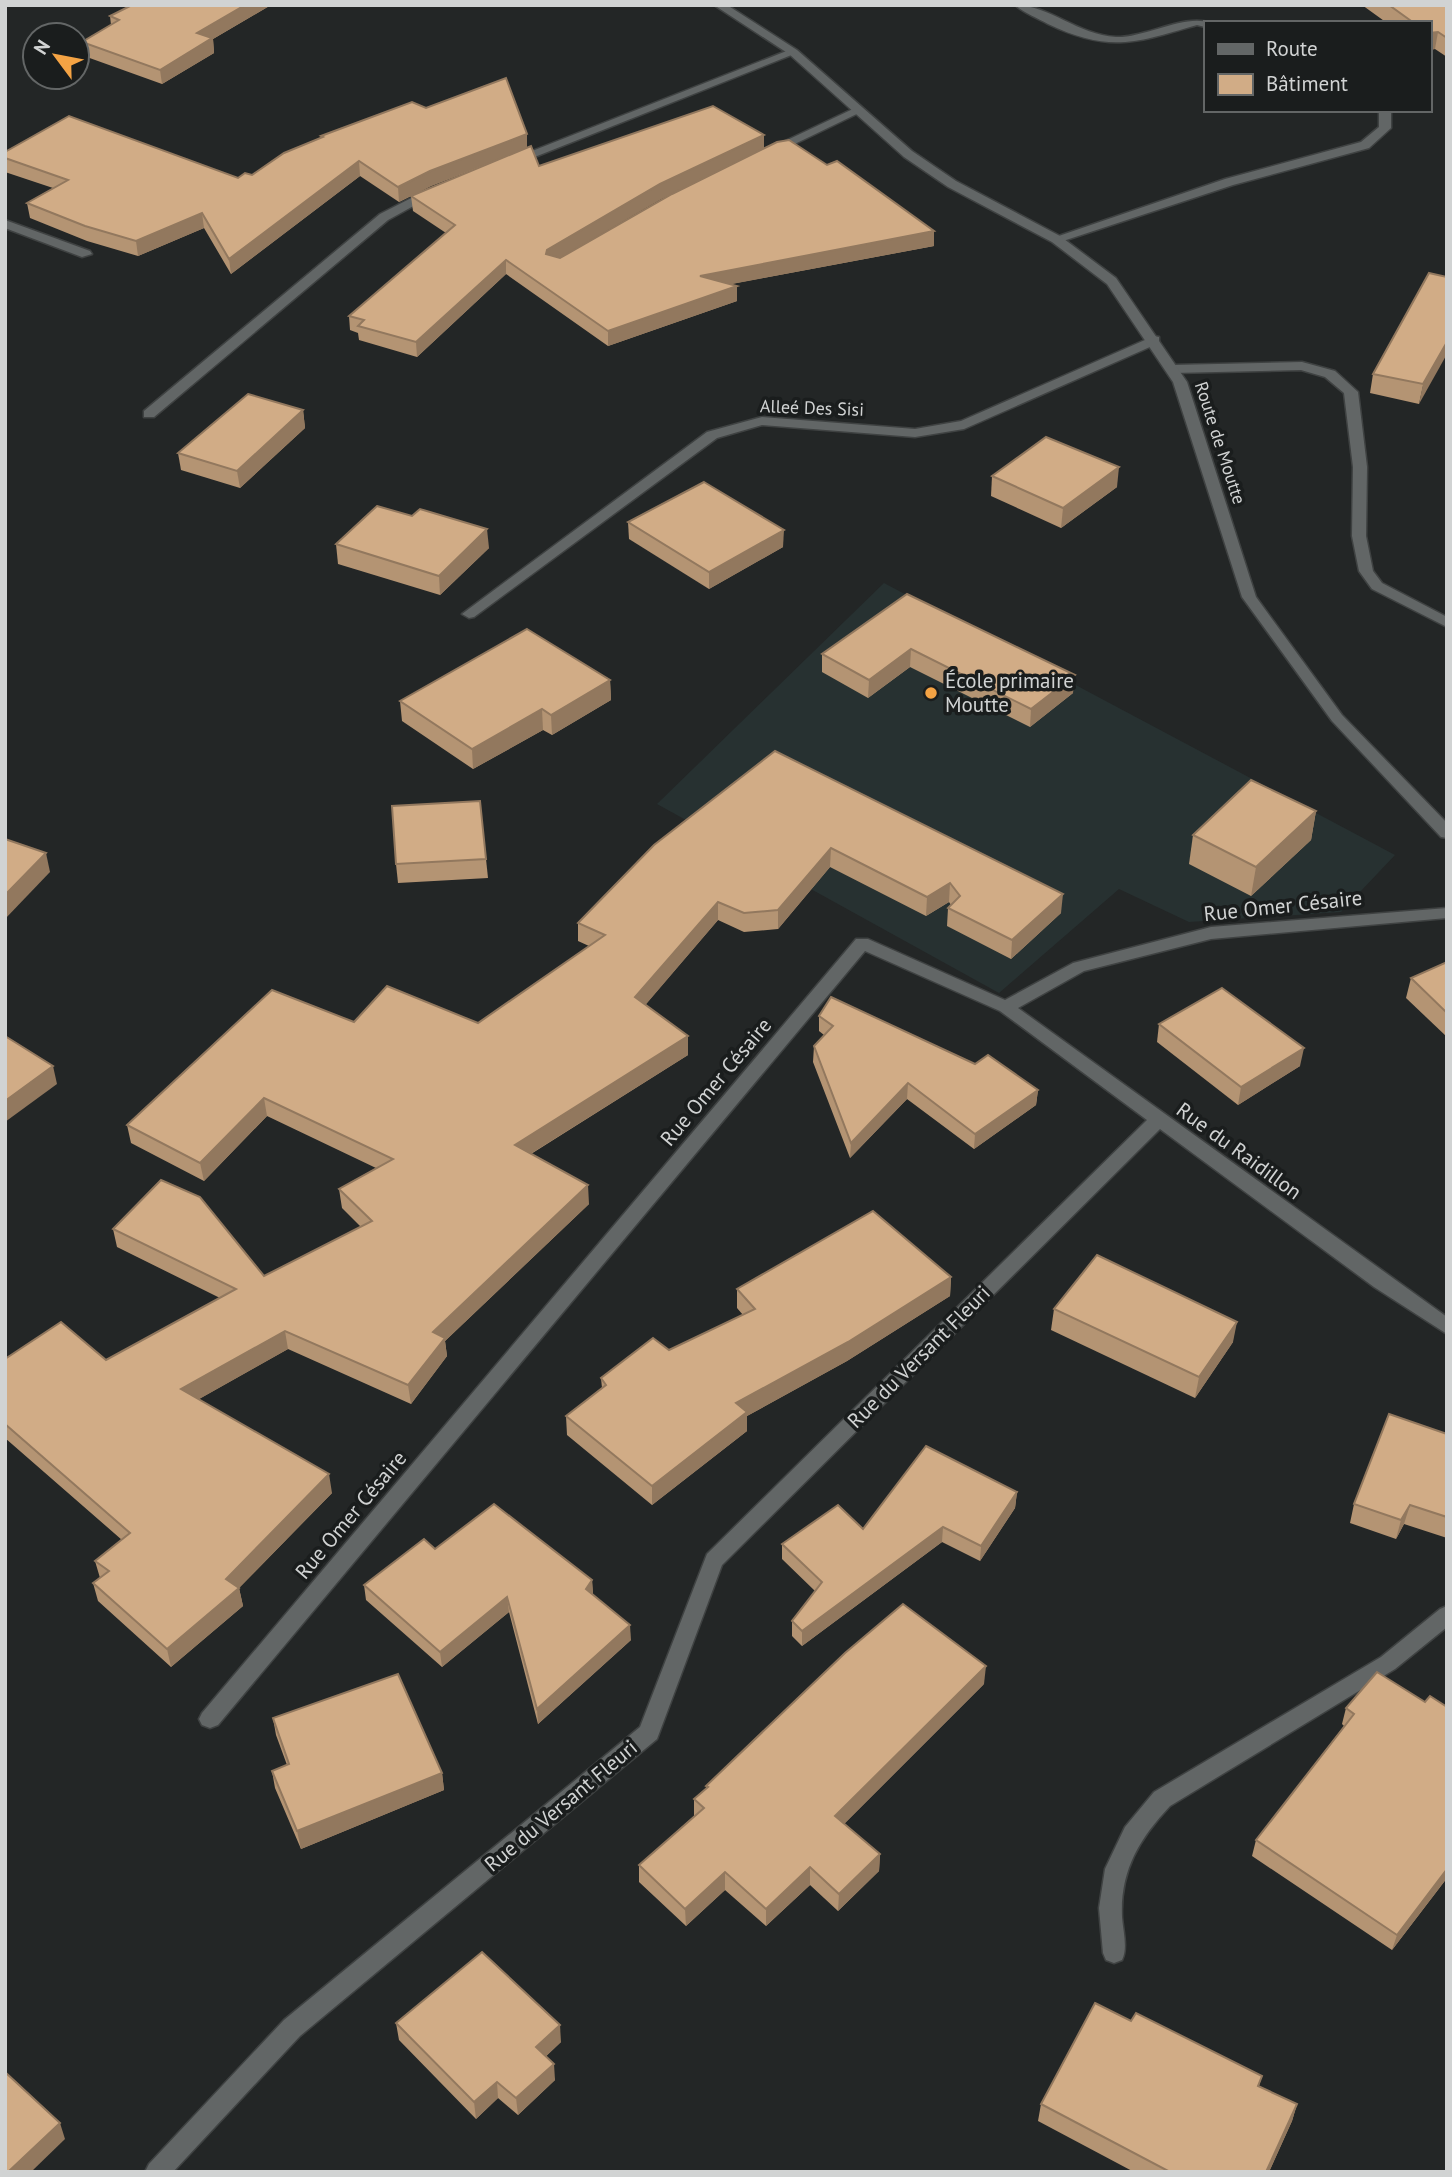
<svg xmlns="http://www.w3.org/2000/svg" width="1452" height="2177" viewBox="0 0 1452 2177" font-family="'PT Sans',sans-serif">
<style>
.built{fill:#273131}
.lines{fill:none;stroke-linecap:round;stroke-linejoin:round}
.service-casing{stroke:#3f4242;stroke-width:3}
.minor-casing{stroke:#3f4242;stroke-width:3}
.tertiary-casing{stroke:#3f4242;stroke-width:3}
.service{fill:#626666;fill-rule:evenodd}
.minor{fill:#626666;fill-rule:evenodd}
.tertiary{fill:#626666;fill-rule:evenodd}
.wall{fill:#b49473;fill-rule:evenodd}
.shaded-wall{fill:#92785e}
.building{fill:#d1ac86;stroke:#92785e;stroke-width:2}
.poi-dot{fill:#f4a344;stroke:#1a1d1d;stroke-width:2.5}
.labels{text-anchor:middle;stroke-width:7;stroke-linejoin:round;paint-order:stroke}
.far-street-label{font-size:18px;fill:#d1d3d3;stroke:#1a1d1d}
.poi-label{font-size:21px;fill:#d1d3d3;stroke:#1a1d1d;text-anchor:start}
.street-label{font-size:21px;fill:#d1d3d3;stroke:#1a1d1d}
</style>
<rect width="100%" height="100%" fill="#232626"/>
<path class="built" d="M884,583L1395,855L1341,912L1189,922L1119,889L999,993L657,804Z"/>
<g class="lines">
<g class="service-casing">
<g id="service">
<path d="M1015,5C1049,5 1078,35 1116,37C1144,38 1187,13 1210,23H1205V27L1197,25C1136,43 1109,53 1048,24C1037,18 1024,13 1015,5Z"/>
<path d="M1379,110H1391V128L1369,148L1233,185L1060,242L1050,239L1225,179L1361,142L1379,127Z"/>
<path d="M1154,336L1159,337V343L964,429L915,437L762,425L717,438L474,617L469,618L462,614L707,432L762,417L915,429L961,421Z"/>
<path d="M1302,362L1335,371L1358,392L1367,467L1366,536L1373,571L1382,583L1447,617V627L1372,589L1359,571L1352,536L1353,467L1344,393L1325,377L1301,370L1173,373L1166,369L1173,365Z"/>
<path d="M1447,1606V1627L1395,1669L1170,1806C1139,1839 1120,1871 1122,1917C1123,1931 1128,1948 1122,1960L1114,1963L1106,1960L1103,1953L1099,1908L1105,1869L1125,1827L1154,1792L1381,1657L1440,1609Z"/>
</g>
</g>
<g class="minor-casing">
<g id="minor">
<path d="M789,50L799,52L517,164L507,161Z"/>
<path d="M855,108L865,110L774,154L764,151Z"/>
<path d="M427,190L437,193L388,220L154,417H144V411L380,214Z"/>
<path d="M5,220L90,251L92,254L82,257L5,228Z"/>
<path d="M1447,908V918L1211,939L1084,971L1018,1008L1447,1317V1334L1374,1287L1160,1129L722,1565L657,1739L300,2036L173,2172H145L149,2164L284,2020L640,1727L707,1554L1147,1120L1000,1011L865,951L218,1725L210,1728L202,1725L199,1719L202,1713L856,939H868L1005,1000L1073,963L1211,927Z"/>
</g>
</g>
<g class="tertiary-casing">
<path id="tertiary" d="M714,5H727L797,50L912,151L956,181L1060,236L1116,278L1187,382L1256,597L1342,715L1447,823V838L1441,837L1332,721L1242,597L1173,382L1107,284L1052,242L948,187L904,157L789,54Z"/>
</g>
<use href="#service" class="service"/>
<use href="#minor" class="minor"/>
<use href="#tertiary" class="tertiary"/>
</g>
<g class="wall">
<path d="M132,5H271L213,39L214,53L162,84L84,56L82,42L111,25L110,16Z"/>
<path d="M1362,5H1447V57L1435,49L1429,50V23H1387Z"/>
<path d="M426,108L527,134V148L539,166L764,149L827,165L934,231V246L731,284L737,301L608,346L506,274L417,357L359,340L358,333L350,330L349,316L446,233L413,211L411,196L511,155L431,186L399,202L360,176L231,274L204,228L138,256L87,241L30,218L27,203L53,188L5,172V152L238,178L252,175L321,138V136ZM740,160L564,255L661,199Z"/>
<path d="M1447,277L1419,404L1370,393L1373,374Z"/>
<path d="M303,410L305,428L240,488L181,470L178,453Z"/>
<path d="M992,476L1117,487L1061,528L991,496Z"/>
<path d="M628,522L783,547L709,589L629,539Z"/>
<path d="M336,544L489,548L440,595L338,564Z"/>
<path d="M907,594L1073,693L1030,727L910,667L868,698L822,672V654Z"/>
<path d="M610,680L611,700L552,735L543,730L473,769L402,721L400,701Z"/>
<path d="M775,751L1061,913L1011,959L947,926L948,908L951,905L949,902L926,916L830,867L778,929L744,932L718,920L645,1005L688,1036V1055L531,1154L589,1204L445,1341L447,1356L411,1404L288,1349L199,1399L332,1493L239,1588L243,1606L171,1667L98,1601L93,1583L100,1578L95,1561L122,1540L5,1438V1359L106,1360L220,1298L117,1247L113,1229L264,1276L361,1227L342,1208L339,1189L376,1168L267,1116L204,1181L131,1143L127,1125L354,1022L478,1023L589,946L578,941V923Z"/>
<path d="M1316,811L1311,840L1251,896L1189,864L1193,835Z"/>
<path d="M486,859L488,878L398,883L396,864Z"/>
<path d="M1447,962V1037L1406,998L1411,978Z"/>
<path d="M819,1016L975,1064L1038,1090L1036,1105L974,1149L907,1099L850,1158L813,1062L814,1046L824,1035L819,1031Z"/>
<path d="M1159,1024L1300,1066L1238,1105L1157,1042Z"/>
<path d="M951,1277L950,1296L847,1361L747,1416V1431L652,1505L567,1435L566,1416L602,1388L601,1378L669,1350L743,1315L737,1308V1289Z"/>
<path d="M1054,1309L1233,1342L1195,1398L1051,1330Z"/>
<path d="M1447,1434V1538L1404,1524L1396,1539L1350,1523L1354,1504Z"/>
<path d="M1017,1492L1015,1508L980,1561L942,1542L802,1646L792,1636V1621L815,1591L782,1559V1544L863,1529Z"/>
<path d="M435,1549L592,1580L593,1595L631,1640L538,1724L509,1612L442,1667L366,1600L364,1585Z"/>
<path d="M984,1684L844,1824L880,1854L879,1871L838,1911L810,1885L766,1926L725,1890L686,1926L639,1882V1865L694,1816V1799L706,1789V1786Z"/>
<path d="M1425,1702L1447,1878L1392,1950L1252,1856L1256,1840L1344,1726L1342,1724L1346,1708Z"/>
<path d="M273,1718L442,1773L444,1790L301,1849L275,1788L272,1771L287,1765L276,1735Z"/>
<path d="M1131,2021L1262,2076L1259,2086L1297,2104L1292,2121L1269,2172H1134L1038,2121L1041,2104Z"/>
<path d="M396,2023L561,2042L546,2056L555,2080L518,2115L498,2098L476,2119L399,2040Z"/>
</g>
<g class="shaded-wall">
<path d="M245,5H271L213,39L214,53L162,84L160,70L197,33Z"/>
<path d="M1438,32L1435,49L1429,50V33Z"/>
<path d="M527,134V148L431,186L399,202L398,187L430,171Z"/>
<path d="M764,135V149L661,199L548,265L546,254L547,250L660,184Z"/>
<path d="M359,161L360,176L231,274L229,259Z"/>
<path d="M202,213L204,228L138,256L136,241Z"/>
<path d="M934,231V246L700,290V276Z"/>
<path d="M506,260V274L417,357L416,342Z"/>
<path d="M737,286V301L608,346V331Z"/>
<path d="M1447,342V354L1419,404L1423,384Z"/>
<path d="M303,410L305,428L240,488L237,471Z"/>
<path d="M1119,467L1117,487L1061,528L1063,508Z"/>
<path d="M487,529L489,548L440,595L439,576Z"/>
<path d="M784,530L783,547L709,589V572Z"/>
<path d="M911,649L910,667L868,698L869,680Z"/>
<path d="M1075,675L1073,693L1030,727L1031,709Z"/>
<path d="M610,680L611,700L552,735L551,715Z"/>
<path d="M542,709L543,730L473,769L472,749Z"/>
<path d="M1316,811L1311,840L1251,896L1256,867Z"/>
<path d="M831,848L830,867L778,929V910Z"/>
<path d="M46,853L50,872L5,919V895Z"/>
<path d="M950,883L949,902L926,916L927,897Z"/>
<path d="M1063,894L1061,913L1011,959L1012,940Z"/>
<path d="M718,902V920L636,1016L635,997Z"/>
<path d="M688,1036V1055L516,1163L515,1145Z"/>
<path d="M1304,1048L1300,1066L1238,1105L1241,1087Z"/>
<path d="M53,1066L57,1084L5,1122V1101Z"/>
<path d="M908,1083L907,1099L850,1158L851,1143Z"/>
<path d="M1038,1090L1036,1105L974,1149L975,1134Z"/>
<path d="M264,1098L267,1116L204,1181L200,1163Z"/>
<path d="M588,1185L589,1204L445,1341L447,1356L411,1404L408,1385L433,1332Z"/>
<path d="M951,1277L950,1296L847,1361L747,1416V1431L652,1505V1486L736,1403Z"/>
<path d="M1237,1322L1233,1342L1195,1398L1199,1377Z"/>
<path d="M285,1331L288,1349L185,1407L181,1389Z"/>
<path d="M329,1474L332,1493L237,1590L239,1588L243,1606L171,1667L167,1649L226,1579Z"/>
<path d="M1017,1492L1015,1508L980,1561L981,1546Z"/>
<path d="M1410,1505L1404,1524L1396,1539L1401,1520Z"/>
<path d="M943,1527L942,1542L802,1646V1631Z"/>
<path d="M592,1580L593,1595L586,1589Z"/>
<path d="M507,1597L509,1612L442,1667L440,1652Z"/>
<path d="M630,1625L631,1640L538,1724L537,1709Z"/>
<path d="M986,1666L984,1684L834,1834L835,1816Z"/>
<path d="M442,1773L444,1790L301,1849L297,1831Z"/>
<path d="M880,1854L879,1871L838,1911L839,1894Z"/>
<path d="M810,1867V1885L766,1926V1909Z"/>
<path d="M1447,1869V1878L1392,1950L1397,1935Z"/>
<path d="M725,1872V1890L686,1926L685,1909Z"/>
<path d="M560,2025L561,2042L538,2064L536,2047Z"/>
<path d="M554,2064L555,2080L518,2115L516,2098Z"/>
<path d="M497,2082L498,2098L476,2119L474,2102Z"/>
<path d="M1297,2104L1292,2121L1269,2172H1266Z"/>
<path d="M60,2123L65,2139L31,2172H8Z"/>
</g>
<g class="building">
<path d="M132,5H245L197,33L212,38L160,70L82,42L119,20L110,16Z"/>
<path d="M1389,5H1447V38L1438,32L1429,33V23H1414Z"/>
<path d="M506,78L527,134L430,171L398,187L359,161L229,259L202,213L136,241L85,226L27,203L68,180L5,158V152L69,116L238,178L245,173L252,175L284,153L323,137L321,136L412,102L426,108Z"/>
<path d="M713,106L764,135L660,184L547,250L546,254L560,258L672,194L777,142L789,140L827,165L837,161L934,231L700,276L737,286L608,331L506,260L416,342L358,326L364,320L349,316L455,225L411,196L531,146L539,166Z"/>
<path d="M1429,273L1447,277V342L1423,384L1373,374Z"/>
<path d="M248,394L303,410L237,471L178,453Z"/>
<path d="M1046,437L1119,467L1063,508L992,476Z"/>
<path d="M704,482L784,530L709,572L628,522Z"/>
<path d="M377,506L412,516L420,509L487,529L439,576L336,544Z"/>
<path d="M907,594L1075,675L1031,709L911,649L869,680L822,654Z"/>
<path d="M527,629L610,680L551,715L542,709L472,749L400,701Z"/>
<path d="M775,751L1063,894L1012,940L948,908L960,896L950,883L927,897L831,848L778,910L744,913L718,902L635,997L688,1036L515,1145L588,1185L433,1332L445,1338L408,1385L285,1331L181,1389L329,1474L226,1579L239,1588L167,1649L93,1583L109,1571L95,1561L130,1533L5,1424V1359L61,1322L106,1360L236,1289L113,1229L161,1180L200,1197L264,1276L372,1221L339,1189L393,1159L264,1098L200,1163L127,1125L272,990L354,1022L387,986L478,1023L605,935L578,923L654,845Z"/>
<path d="M1251,780L1316,811L1256,867L1193,835Z"/>
<path d="M480,801L486,859L396,864L392,806Z"/>
<path d="M5,839L46,853L5,895Z"/>
<path d="M1447,962V1013L1411,978Z"/>
<path d="M1222,988L1304,1048L1241,1087L1159,1024Z"/>
<path d="M831,997L975,1064L988,1055L1038,1090L975,1134L908,1083L851,1143L814,1046L833,1026L819,1016Z"/>
<path d="M5,1036L53,1066L5,1101Z"/>
<path d="M873,1211L951,1277L848,1342L736,1403L747,1412L652,1486L566,1416L606,1385L601,1378L653,1338L669,1350L755,1309L737,1289Z"/>
<path d="M1097,1255L1237,1322L1199,1377L1054,1309Z"/>
<path d="M1389,1414L1447,1434V1517L1410,1505L1401,1520L1354,1504Z"/>
<path d="M926,1446L1017,1492L981,1546L943,1527L802,1631L792,1621L822,1582L782,1544L838,1505L863,1529Z"/>
<path d="M494,1504L592,1580L586,1589L630,1625L537,1709L507,1597L440,1652L364,1585L424,1539L435,1549Z"/>
<path d="M903,1604L986,1666L835,1816L880,1854L839,1894L810,1867L766,1909L725,1872L685,1909L639,1865L704,1808L694,1799L708,1787L706,1786L845,1653Z"/>
<path d="M1377,1672L1425,1702L1430,1696L1447,1707V1869L1397,1935L1256,1840L1354,1714L1346,1708Z"/>
<path d="M398,1674L442,1773L297,1831L272,1771L289,1764L273,1718Z"/>
<path d="M482,1952L560,2025L536,2047L554,2064L516,2098L497,2082L474,2102L396,2023Z"/>
<path d="M1095,2003L1131,2021L1136,2013L1262,2076L1258,2086L1297,2104L1266,2172H1170L1041,2104Z"/>
<path d="M5,2072L60,2123L8,2172H5Z"/>
</g>
<circle class="poi-dot" cx="931" cy="693" r="7"/>
<g class="labels">
<g class="far-street-label">
<text transform="translate(812 408) rotate(2)" y="6">Alleé Des Sisi</text>
<text transform="translate(1220 443) rotate(72)" y="6">Route de Moutte</text>
</g>
<g class="poi-label">
<text x="945" y="688">École primaire<tspan x="945" dy="24">Moutte</tspan></text>
</g>
<g class="street-label">
<text transform="translate(1283 906) rotate(-6)" y="7">Rue Omer Césaire</text>
<text transform="translate(716 1082) rotate(-50)" y="7">Rue Omer Césaire</text>
<text transform="translate(1239 1151) rotate(36)" y="7">Rue du Raidillon</text>
<text transform="translate(919 1357) rotate(-45)" y="7">Rue du Versant Fleuri</text>
<text transform="translate(351 1515) rotate(-50)" y="7">Rue Omer Césaire</text>
<text transform="translate(561 1806) rotate(-40)" y="7">Rue du Versant Fleuri</text>
</g>
</g>
<rect width="1452" height="2177" fill="none" stroke="#d1d3d3" stroke-width="14"/>
<rect x="1204" y="21" width="228" height="91" fill="#1a1d1d" stroke="#636666" stroke-width="2"/>
<rect x="1218" y="44" width="35" height="10" fill="#626666" stroke="#636666" stroke-width="2"/>
<text x="1266" y="56" font-size="21" fill="#d1d3d3">Route</text>
<rect x="1218" y="74" width="35" height="21" fill="#d1ac86" stroke="#636666" stroke-width="2"/>
<text x="1266" y="91" font-size="21" fill="#d1d3d3">Bâtiment</text>
<g transform="translate(56 56) rotate(302)"><circle r="33" fill="#1a1d1d" stroke="#636666" stroke-width="2"/>
<path d="M0-5L12 26L0 18L-12 26Z" fill="#f4a344"/>
<text y="-10" font-size="19" font-weight="bold" text-anchor="middle" fill="#d1d3d3">N</text>
</g>
</svg>
